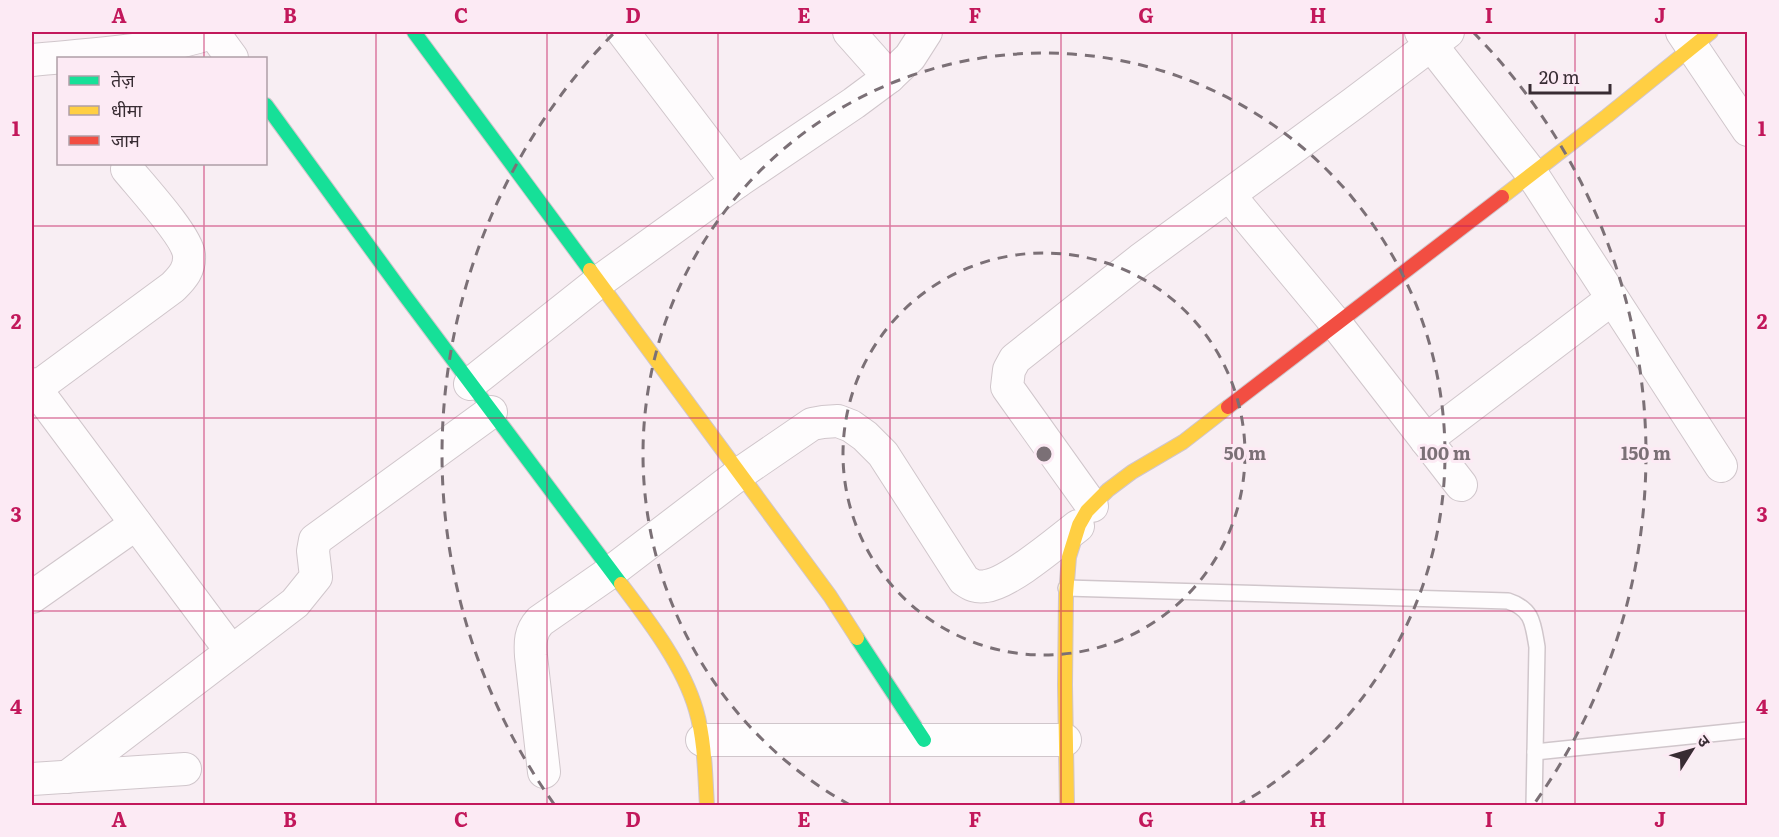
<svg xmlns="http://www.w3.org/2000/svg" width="1779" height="837" viewBox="0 0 1779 837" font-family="Literata,'Noto Sans Devanagari',serif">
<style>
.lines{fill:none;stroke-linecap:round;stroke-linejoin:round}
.lane-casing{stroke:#d0c6cb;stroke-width:18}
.street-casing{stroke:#d0c6cb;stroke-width:34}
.fast-casing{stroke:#d0c6cb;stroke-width:16}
.slow-casing{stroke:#d0c6cb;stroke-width:16}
.jam-casing{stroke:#d0c6cb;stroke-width:16}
.lane{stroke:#fefcfd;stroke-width:15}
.street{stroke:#fefcfd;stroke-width:32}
.fast{stroke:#16e098;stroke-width:14}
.slow{stroke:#ffcf43;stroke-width:14}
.jam{stroke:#f24e42;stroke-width:14}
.grid{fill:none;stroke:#c2185b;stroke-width:1.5;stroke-opacity:0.55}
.ring{fill:none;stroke:#7b7076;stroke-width:3;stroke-dasharray:10 8}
.centre{fill:#7b7076;stroke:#fceaf4;stroke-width:3}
.ring-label{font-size:18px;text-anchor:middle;font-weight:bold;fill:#7b7076;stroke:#fceaf4;stroke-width:6;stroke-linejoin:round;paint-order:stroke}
.neatline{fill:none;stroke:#c2185b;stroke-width:2}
.grid-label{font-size:20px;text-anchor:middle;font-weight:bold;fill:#c2185b}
</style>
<rect width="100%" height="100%" fill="#f8eef3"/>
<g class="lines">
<g class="lane-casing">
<g id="lane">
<path d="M1066,588L1508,601C1533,609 1533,624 1537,647L1534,806"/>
<path d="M1535,752L1748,730"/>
</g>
</g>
<g class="street-casing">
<g id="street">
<path d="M213,32L232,58"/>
<path d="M623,32L737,182"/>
<path d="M849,32L889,77"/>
<path d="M1421,32L1532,174L1721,466"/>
<path d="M1682,32L1748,130"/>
<path d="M32,60C92,54 156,52 214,32"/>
<path d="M1229,195L1337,325L1461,485"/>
<path d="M32,384L231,651"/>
<path d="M470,384L597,283L737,182L854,103L889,77L910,57L926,32"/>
<path d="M32,391L173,287C183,277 190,269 189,255C187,236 140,185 127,169"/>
<path d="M1426,440L1612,299"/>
<path d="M1092,506L1007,387L1009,370L1015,359L1140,260L1354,103L1448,32"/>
<path d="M32,597L136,524"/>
<path d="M702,740H1065"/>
<path d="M544,772L531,656C530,642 530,632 540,621L612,571L739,474L812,424L823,422L838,421L851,426L865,436L883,454L964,580C971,585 977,588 986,586C1010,583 1057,542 1078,526"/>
<path d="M67,777L295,603L316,577L313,551L315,540L491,412"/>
<path d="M32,779L185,769"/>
</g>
</g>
<g class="fast-casing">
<g id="fast">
<path d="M414,32L590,270"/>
<path d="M266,105L403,293L621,584"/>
<path d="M857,638L924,740"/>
</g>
</g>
<g class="slow-casing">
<g id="slow">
<path d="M1502,197L1607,116L1711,32"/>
<path d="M590,270L830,596L857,638"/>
<path d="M621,584C649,621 683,665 696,710C705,741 705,774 707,806"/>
<path d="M1067,806L1065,685L1066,594L1069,557L1079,525L1087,511L1108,490L1132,472L1183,442L1228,407"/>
</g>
</g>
<g class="jam-casing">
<path id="jam" d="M1228,407L1502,197"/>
</g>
<use href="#lane" class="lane"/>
<use href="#street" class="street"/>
<use href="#fast" class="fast"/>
<use href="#slow" class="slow"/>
<use href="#jam" class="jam"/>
</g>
<path class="grid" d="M204,32V58M376,32V806M547,32V806M718,32V806M890,32V806M1061,32V806M1232,32V806M1403,32V806M1575,32V806M204,164V806M32,226H1748M32,418H1748M32,611H1748"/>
<g class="ring">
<circle cx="1044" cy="454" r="201"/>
<path d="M850 805A401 401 0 1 1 1238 805"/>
<path d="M554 804A602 602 0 0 1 615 32M1473 32A602 602 0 0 1 1534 804"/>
</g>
<circle cx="1044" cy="454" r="9" class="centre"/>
<g class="ring-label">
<text x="1245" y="460">50 m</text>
<text x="1445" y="460">100 m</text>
<text x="1646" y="460">150 m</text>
</g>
<rect width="1779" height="837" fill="none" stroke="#fceaf4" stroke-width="66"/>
<rect x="57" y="57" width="210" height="108" fill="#fceaf4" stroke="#ae9ea7" stroke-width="1.5"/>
<rect x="69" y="76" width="30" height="9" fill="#16e098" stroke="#ae9ea7" stroke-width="1.5"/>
<text x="111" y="87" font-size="18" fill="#382c33">तेज़</text>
<rect x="69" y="106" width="30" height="9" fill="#ffcf43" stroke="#ae9ea7" stroke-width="1.5"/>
<text x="111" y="117" font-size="18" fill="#382c33">धीमा</text>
<rect x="69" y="136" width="30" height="9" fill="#f24e42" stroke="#ae9ea7" stroke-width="1.5"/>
<text x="111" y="147" font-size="18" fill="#382c33">जाम</text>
<g transform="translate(1692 750) rotate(53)" stroke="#fceaf4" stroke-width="4.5" paint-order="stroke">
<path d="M0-4.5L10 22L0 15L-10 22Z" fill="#382c33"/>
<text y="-9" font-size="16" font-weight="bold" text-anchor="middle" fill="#382c33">उ</text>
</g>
<path d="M1530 84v9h80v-9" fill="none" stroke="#382c33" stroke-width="3"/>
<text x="1539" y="84" font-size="18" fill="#382c33" stroke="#fceaf4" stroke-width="4.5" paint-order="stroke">20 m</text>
<rect x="33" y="33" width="1713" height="771" class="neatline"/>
<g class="grid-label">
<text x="119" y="23">A</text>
<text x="290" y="23">B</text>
<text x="461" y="23">C</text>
<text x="633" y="23">D</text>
<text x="804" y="23">E</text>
<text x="975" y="23">F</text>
<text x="1146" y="23">G</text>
<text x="1318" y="23">H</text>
<text x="1489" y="23">I</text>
<text x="1660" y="23">J</text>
<text x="16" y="136">1</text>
<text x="1762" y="136">1</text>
<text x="16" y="329">2</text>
<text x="1762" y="329">2</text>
<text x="16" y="522">3</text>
<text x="1762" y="522">3</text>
<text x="16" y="714">4</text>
<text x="1762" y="714">4</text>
<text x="119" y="827">A</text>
<text x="290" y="827">B</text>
<text x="461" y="827">C</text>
<text x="633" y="827">D</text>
<text x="804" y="827">E</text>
<text x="975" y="827">F</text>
<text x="1146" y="827">G</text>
<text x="1318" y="827">H</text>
<text x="1489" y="827">I</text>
<text x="1660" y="827">J</text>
</g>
</svg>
